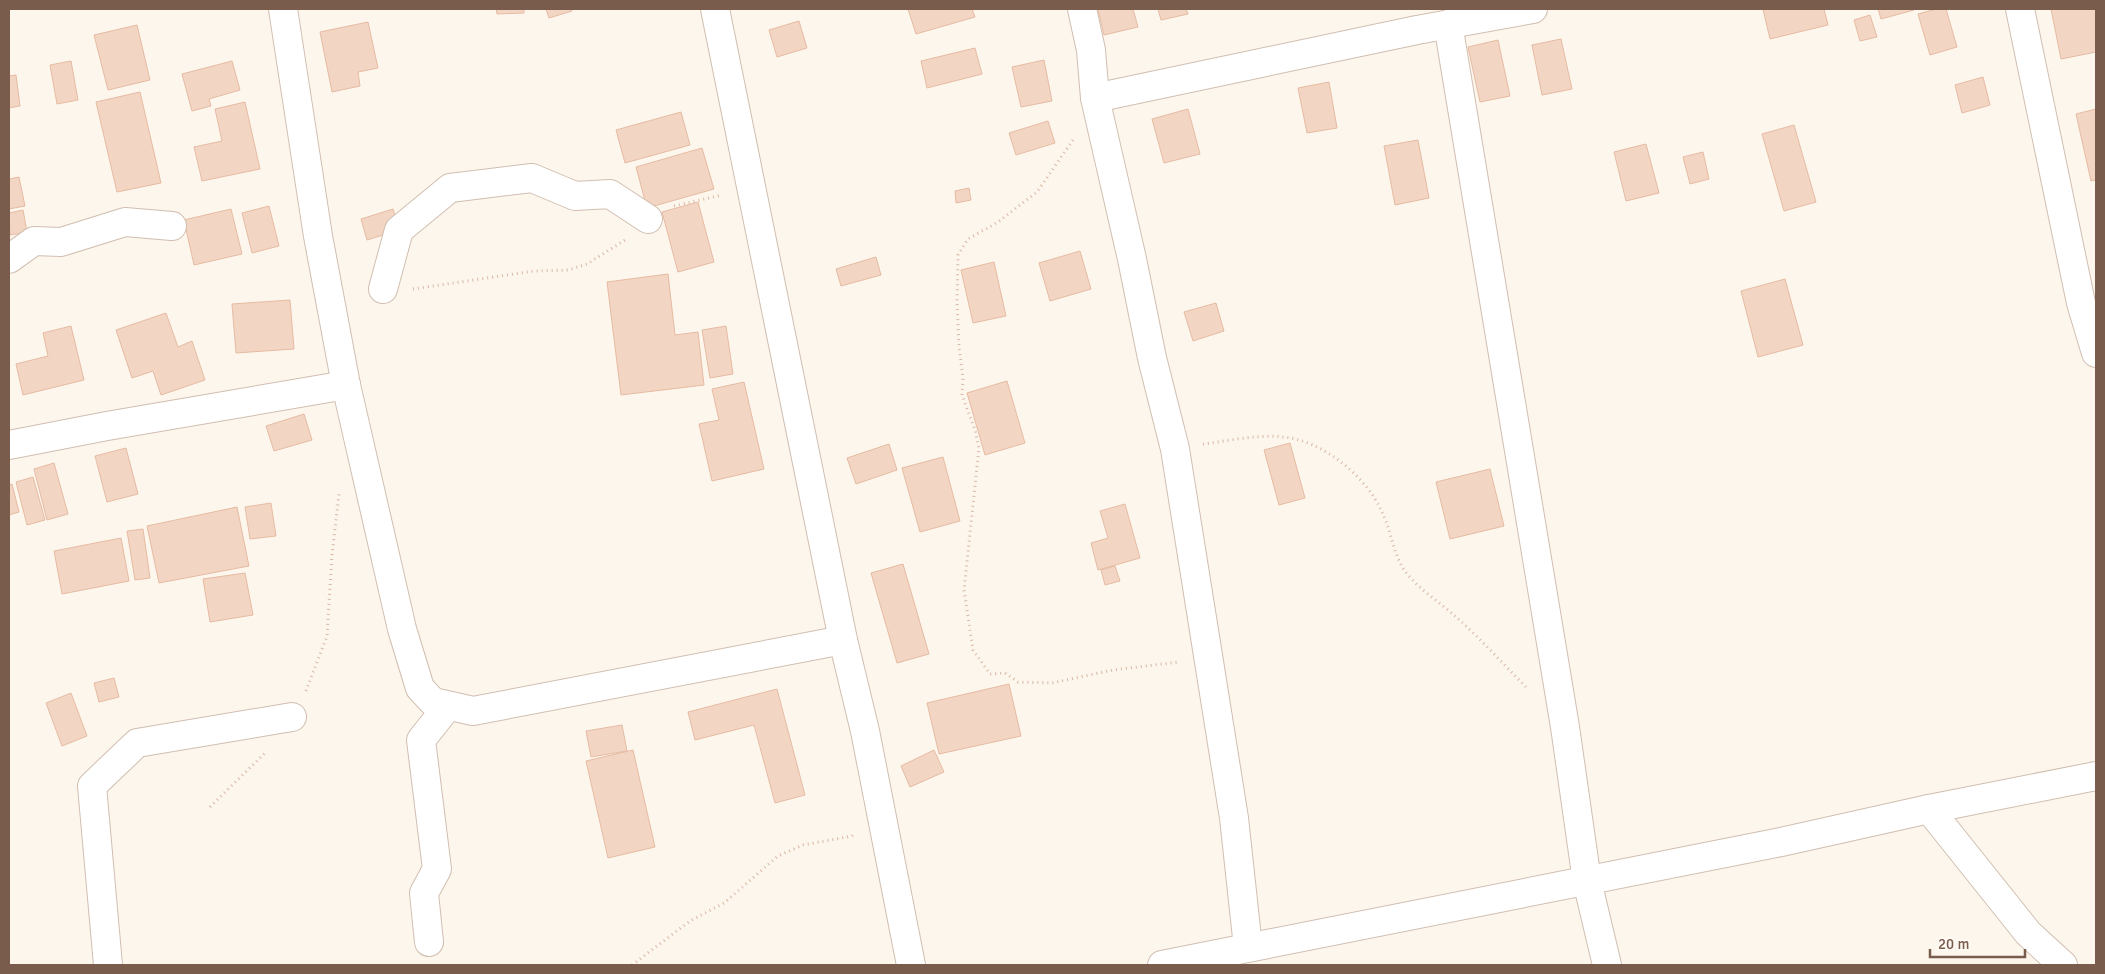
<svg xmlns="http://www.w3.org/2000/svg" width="2105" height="974" viewBox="0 0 2105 974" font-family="Signika,sans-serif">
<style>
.building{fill:#f3d5c3;stroke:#e6bba3}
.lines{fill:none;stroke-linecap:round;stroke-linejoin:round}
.minor-casing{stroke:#d1beb0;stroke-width:30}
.path{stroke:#d9b8a5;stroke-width:3;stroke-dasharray:1 4;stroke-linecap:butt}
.minor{stroke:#fff;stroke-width:28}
</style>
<rect width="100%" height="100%" fill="#fdf6ec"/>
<g class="building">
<path d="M496,9H524V13L497,14Z"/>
<path d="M546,9H571L572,11L549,18Z"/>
<path d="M908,9H972L975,17L916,34Z"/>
<path d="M1098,9H1133L1138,27L1104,35Z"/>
<path d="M1158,9H1186L1188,14L1161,20Z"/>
<path d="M1763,9H1824L1828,25L1770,39Z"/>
<path d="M1878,9H1914V10L1881,19Z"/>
<path d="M1936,9H1946L1957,47L1930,55L1918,14Z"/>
<path d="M2051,9H2096V52L2061,59Z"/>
<path d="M1870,15L1877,37L1860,41L1854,20Z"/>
<path d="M799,21L807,48L777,57L769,30Z"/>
<path d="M368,22L378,68L358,72L360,86L332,92L320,32Z"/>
<path d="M137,25L150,80L108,90L94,35Z"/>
<path d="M1561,39L1572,89L1542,95L1532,45Z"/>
<path d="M1498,40L1510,96L1480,102L1468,47Z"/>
<path d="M975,48L982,74L927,88L921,61Z"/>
<path d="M1044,60L1052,101L1021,107L1012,67Z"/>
<path d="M71,61L78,100L57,104L50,65Z"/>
<path d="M232,61L240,90L209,99L211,106L192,111L182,74Z"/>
<path d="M16,75L20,106L9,108V76Z"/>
<path d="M1983,77L1990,105L1962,113L1955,85Z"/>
<path d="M1329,82L1337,128L1307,133L1298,88Z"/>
<path d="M140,92L161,183L117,192L96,102Z"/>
<path d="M245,102L260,169L202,181L194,147L222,141L215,109Z"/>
<path d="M1188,109L1200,154L1164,163L1152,119Z"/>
<path d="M2096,109V180L2091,181L2076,114Z"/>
<path d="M681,112L690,145L625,163L616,130Z"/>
<path d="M1048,121L1055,143L1016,155L1009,133Z"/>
<path d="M1794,125L1816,202L1784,211L1762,134Z"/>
<path d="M1418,140L1429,198L1395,205L1384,146Z"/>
<path d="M1646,144L1659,193L1626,201L1614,152Z"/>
<path d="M702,148L714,189L647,208L636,167Z"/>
<path d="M1703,152L1709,179L1690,184L1683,157Z"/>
<path d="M19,177L25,206L9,209V179Z"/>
<path d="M969,188L971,200L956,203L955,191Z"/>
<path d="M698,202L714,262L678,272L662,212Z"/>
<path d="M269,206L279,246L252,253L242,213Z"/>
<path d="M231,209L242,254L194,265L184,220Z"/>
<path d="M393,209L399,230L367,240L361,219Z"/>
<path d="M23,210L27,232L10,235L9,213Z"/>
<path d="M1080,251L1091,289L1050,301L1039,263Z"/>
<path d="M876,257L881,275L841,286L836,269Z"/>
<path d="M994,262L1006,316L973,323L961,270Z"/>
<path d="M668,274L675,335L698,332L704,385L621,395L607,282Z"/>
<path d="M1785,279L1803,345L1758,357L1741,291Z"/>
<path d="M290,300L294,349L236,353L232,304Z"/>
<path d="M1216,303L1224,331L1193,341L1184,312Z"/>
<path d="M166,313L178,347L192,341L205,380L161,395L153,371L132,378L116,330Z"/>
<path d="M71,326L84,380L23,395L16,364L48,356L43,333Z"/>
<path d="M726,326L733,374L710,378L702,330Z"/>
<path d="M1007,381L1025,443L985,455L967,393Z"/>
<path d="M744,382L764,469L712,481L699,424L719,420L712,389Z"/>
<path d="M304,414L312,440L274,451L266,426Z"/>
<path d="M1290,443L1305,498L1279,505L1264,450Z"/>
<path d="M889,444L897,470L856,484L847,458Z"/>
<path d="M126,448L138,494L107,502L95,456Z"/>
<path d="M943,457L960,521L920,532L902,468Z"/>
<path d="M54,463L68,514L47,520L34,469Z"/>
<path d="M1490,469L1504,526L1450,539L1436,482Z"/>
<path d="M33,477L45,520L27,525L16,482Z"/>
<path d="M12,484L19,512L9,515V485Z"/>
<path d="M271,503L276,536L250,539L245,507Z"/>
<path d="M1125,504L1140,558L1098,570L1091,543L1108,538L1100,511Z"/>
<path d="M237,507L249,566L159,583L147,526Z"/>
<path d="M143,529L150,578L135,580L127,531Z"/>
<path d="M121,538L129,581L62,594L54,551Z"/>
<path d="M903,564L929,654L897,663L871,573Z"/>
<path d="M1115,566L1120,581L1105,585L1101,570Z"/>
<path d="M245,573L253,615L210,622L203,579Z"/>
<path d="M114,678L119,697L99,702L94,683Z"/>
<path d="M1009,684L1021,736L939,754L927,703Z"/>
<path d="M777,689L805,795L775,803L754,725L695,740L688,712Z"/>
<path d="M71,693L87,736L62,746L46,703Z"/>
<path d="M622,725L627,751L591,757L586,731Z"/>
<path d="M633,750L655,847L608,858L586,761Z"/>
<path d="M934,750L944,772L910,787L901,766Z"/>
</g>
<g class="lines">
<g class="minor-casing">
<g id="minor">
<path d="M283,9L318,236L346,385L402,629L420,688L433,702L473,711L843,640"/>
<path d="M715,9L843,640L865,731L911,965"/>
<path d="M1082,9L1091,50L1095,98L1132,259L1152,358L1175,449L1234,818L1248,947"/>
<path d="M2020,9L2081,303L2096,353"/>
<path d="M1448,24L1565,727L1587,881L1607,965"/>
<path d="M1095,98L1417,30L1533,9"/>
<path d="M9,259L34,241L61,242L125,222L172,226"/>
<path d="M383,289L399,230L450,188L532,178L575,196L610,194L648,219"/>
<path d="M9,445L107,426L346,385"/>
<path d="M1929,809L2028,933L2063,965"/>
<path d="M429,942L424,893L437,869L421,740L448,706"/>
<path d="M108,965L92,786L137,743L292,717"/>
<path d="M1162,965L1781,842L1929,809L2096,776"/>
</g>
</g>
<g class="path">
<path d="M1073,140L1037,192L998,222L968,239L958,255L957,302L959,347L963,378L962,395L975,430L979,448L964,590L973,650L990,674L1005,673L1018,682L1052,683L1113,670L1179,662"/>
<path d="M674,206L722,195"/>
<path d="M413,289L534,271L568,270L587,264L625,240"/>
<path d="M1203,444C1229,441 1257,434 1283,437C1322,440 1366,476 1382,512C1392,532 1393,557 1408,575C1419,589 1442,604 1456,617C1481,639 1503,664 1526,687"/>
<path d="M306,691L327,636L332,555L339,494"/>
<path d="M210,807L266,752"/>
<path d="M632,965L690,921L724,903L778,856L803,845L852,836L855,833"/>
</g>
<use href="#minor" class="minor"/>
</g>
<rect width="2105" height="974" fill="none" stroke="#7a5c4d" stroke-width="20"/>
<path d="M1930 949v8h95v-8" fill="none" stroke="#7a5c4d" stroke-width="2.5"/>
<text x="1938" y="949" font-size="15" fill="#7a5c4d" stroke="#fffaf3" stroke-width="4" paint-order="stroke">20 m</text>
</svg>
